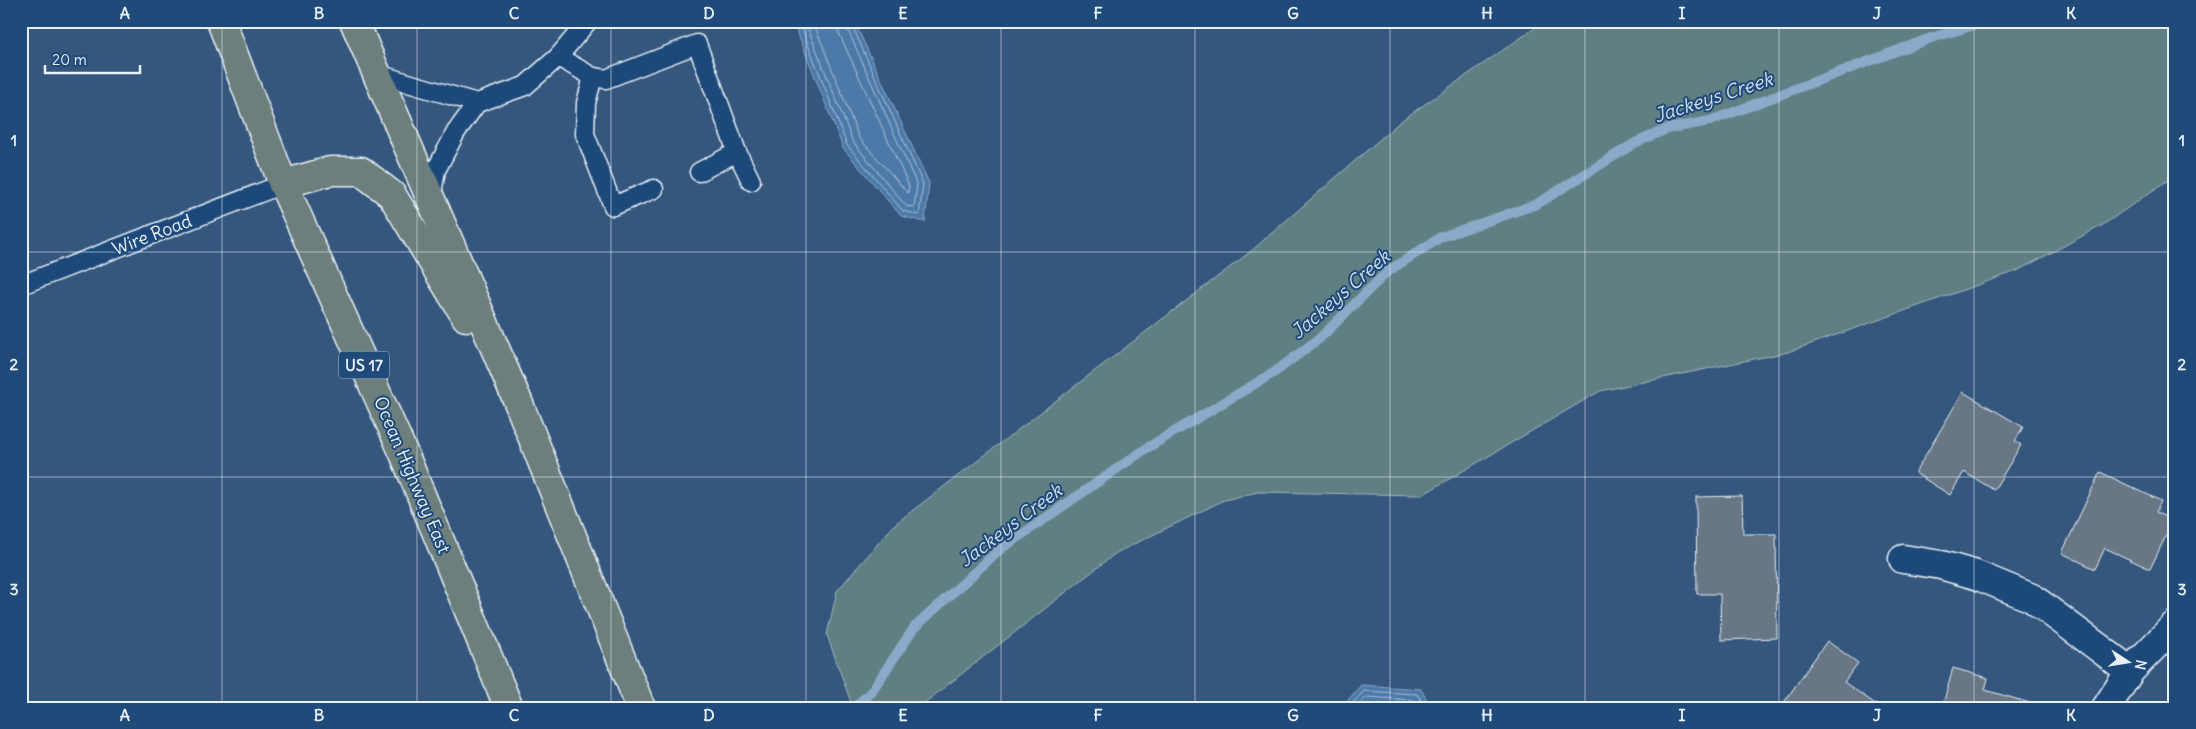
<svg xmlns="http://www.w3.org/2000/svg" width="2196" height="729" viewBox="0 0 2196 729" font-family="Delius,sans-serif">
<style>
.green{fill:#5e7f83;stroke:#a3b8be}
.water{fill:#4d79a8;stroke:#8ba9c8}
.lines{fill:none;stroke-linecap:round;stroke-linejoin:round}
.shore{stroke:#aac1d8;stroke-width:1}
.stream{stroke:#8ba9c8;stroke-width:10}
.building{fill:#677686;stroke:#e8f1f8}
.service-casing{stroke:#e8f1f8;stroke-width:21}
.minor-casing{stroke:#e8f1f8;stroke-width:31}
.tertiary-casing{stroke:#e8f1f8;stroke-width:31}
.trunk-casing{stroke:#e8f1f8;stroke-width:31}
.service{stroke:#1f4a7a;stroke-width:18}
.minor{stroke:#1f4a7a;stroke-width:28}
.tertiary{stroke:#1f4a7a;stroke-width:28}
.trunk{stroke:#6c7f7c;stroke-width:28}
.grid{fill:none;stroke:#e8f1f8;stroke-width:1;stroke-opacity:0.55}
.labels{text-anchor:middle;stroke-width:4;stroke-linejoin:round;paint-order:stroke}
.shield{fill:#1f4a7a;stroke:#acbfd2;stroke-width:1}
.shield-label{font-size:16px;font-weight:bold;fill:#e8f1f8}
.street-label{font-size:18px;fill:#e8f1f8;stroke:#1f4a7a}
.water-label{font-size:19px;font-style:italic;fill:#d1dfec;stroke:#1f4a7a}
.neatline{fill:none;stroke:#e8f1f8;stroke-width:2}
.grid-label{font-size:16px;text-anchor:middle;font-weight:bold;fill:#e8f1f8}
</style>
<rect width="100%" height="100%" fill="#35577e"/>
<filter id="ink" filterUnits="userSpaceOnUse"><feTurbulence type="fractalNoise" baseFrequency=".02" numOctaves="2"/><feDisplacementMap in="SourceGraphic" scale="10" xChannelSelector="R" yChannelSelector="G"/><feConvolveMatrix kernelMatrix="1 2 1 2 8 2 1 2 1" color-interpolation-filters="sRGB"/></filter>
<g filter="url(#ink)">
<path class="green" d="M1545,21H2175V175L2103,225L2017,271L1788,352L1600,391L1422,495L1258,492L1224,500L1116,553L918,708H853L827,635L837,591L895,524L1250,252L1402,120Z"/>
<g class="water">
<path d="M793,21H854L929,183L925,222L901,216L843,148Z"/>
<path d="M1361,685L1421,689L1431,708H1341Z"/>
</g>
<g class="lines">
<g class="shore">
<path d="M799,21L847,145L903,211L919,215L923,184L850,21"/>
<path d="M805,21L853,142L906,206L914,207L917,185L844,21"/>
<path d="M813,21L859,138L908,193L909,186L838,31L836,21"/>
<path d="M1348,708L1364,691L1417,694L1426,708"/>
<path d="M1356,708L1367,697L1413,700L1418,708"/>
</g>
<path class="stream" d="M854,708L871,692L914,628L998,551L1147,448L1275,372L1320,338L1387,272L1441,237L1537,204L1635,143L1667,129L1710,121L1931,38L1988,21"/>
</g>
<g class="building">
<path d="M1963,392L2023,427L2015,441L2021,445L1994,490L1964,472L1950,495L1915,473Z"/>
<path d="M2100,472L2161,501L2156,512L2173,521L2150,569L2105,548L2095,569L2062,553Z"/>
<path d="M1742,496L1743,534H1776L1777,638L1721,640L1720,594H1697L1696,497Z"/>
<path d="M1827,641L1858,663L1844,682L1881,708H1780Z"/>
<path d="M1953,668L1988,678L1985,690L2030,703L2029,708H1942Z"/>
</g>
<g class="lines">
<g class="service-casing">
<g id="service">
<path d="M558,57L593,77L606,79L697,44L737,152L751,181"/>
<path d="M377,74L477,103"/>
<path d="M593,77L586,103L585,134L613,206L654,189"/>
<path d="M699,172L737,152"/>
<path d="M431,199L436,170L456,132L477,103L525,86L558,57L588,21"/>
<path d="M21,285L283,184"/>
</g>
</g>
<g class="minor-casing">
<path id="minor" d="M1903,559L1941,565L1976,575L2032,598L2130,671"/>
</g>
<g class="tertiary-casing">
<path id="tertiary" d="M2106,708L2130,671L2175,625"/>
</g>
<g class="trunk-casing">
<g id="trunk">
<path d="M221,21L283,184L405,456L509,708"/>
<path d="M354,21L519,404L641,708"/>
<path d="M283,184L330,171H361L392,195L466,317"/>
</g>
</g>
<use href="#service" class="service"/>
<use href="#minor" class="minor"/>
<use href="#tertiary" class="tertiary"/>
<use href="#trunk" class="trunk"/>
</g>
</g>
<path class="grid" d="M222,21V708M417,21V708M611,21V708M806,21V708M1001,21V708M1195,21V708M1390,21V708M1585,21V708M1779,21V708M1974,21V708M21,252H2175M21,477H2175"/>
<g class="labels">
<rect class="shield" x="339" y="351.5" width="50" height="27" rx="4"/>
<g class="shield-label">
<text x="364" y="371">US 17</text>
</g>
<g class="street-label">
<text transform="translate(152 235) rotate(-21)" y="6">Wire Road</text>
<text transform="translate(412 475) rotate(67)" y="6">Ocean Highway East</text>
</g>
<g class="water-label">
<text transform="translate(1713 97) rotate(-18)" y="7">Jackeys Creek</text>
<text transform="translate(1340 294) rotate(-41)" y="7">Jackeys Creek</text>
<text transform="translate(1010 525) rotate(-37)" y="7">Jackeys Creek</text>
</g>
</g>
<rect width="2196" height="729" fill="none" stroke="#1f4a7a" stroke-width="55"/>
<g transform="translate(2128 662) rotate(102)" stroke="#1f4a7a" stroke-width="4" paint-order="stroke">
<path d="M0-4L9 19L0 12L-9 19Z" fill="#e8f1f8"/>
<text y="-8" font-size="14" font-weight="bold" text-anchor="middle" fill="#e8f1f8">N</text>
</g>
<path d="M45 65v8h95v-8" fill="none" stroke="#e8f1f8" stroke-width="2.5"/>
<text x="52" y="65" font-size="15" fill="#e8f1f8" stroke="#1f4a7a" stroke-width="4" paint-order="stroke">20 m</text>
<rect x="28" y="28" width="2140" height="674" class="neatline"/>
<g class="grid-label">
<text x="125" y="19">A</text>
<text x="319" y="19">B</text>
<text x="514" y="19">C</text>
<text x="709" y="19">D</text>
<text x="903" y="19">E</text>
<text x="1098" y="19">F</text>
<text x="1293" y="19">G</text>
<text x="1487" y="19">H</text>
<text x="1682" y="19">I</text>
<text x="1877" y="19">J</text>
<text x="2071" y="19">K</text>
<text x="14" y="146">1</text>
<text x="2182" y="146">1</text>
<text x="14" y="370">2</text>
<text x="2182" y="370">2</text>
<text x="14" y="595">3</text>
<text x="2182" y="595">3</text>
<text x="125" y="721">A</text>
<text x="319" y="721">B</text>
<text x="514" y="721">C</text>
<text x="709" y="721">D</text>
<text x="903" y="721">E</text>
<text x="1098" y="721">F</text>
<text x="1293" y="721">G</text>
<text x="1487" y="721">H</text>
<text x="1682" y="721">I</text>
<text x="1877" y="721">J</text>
<text x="2071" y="721">K</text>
</g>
</svg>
